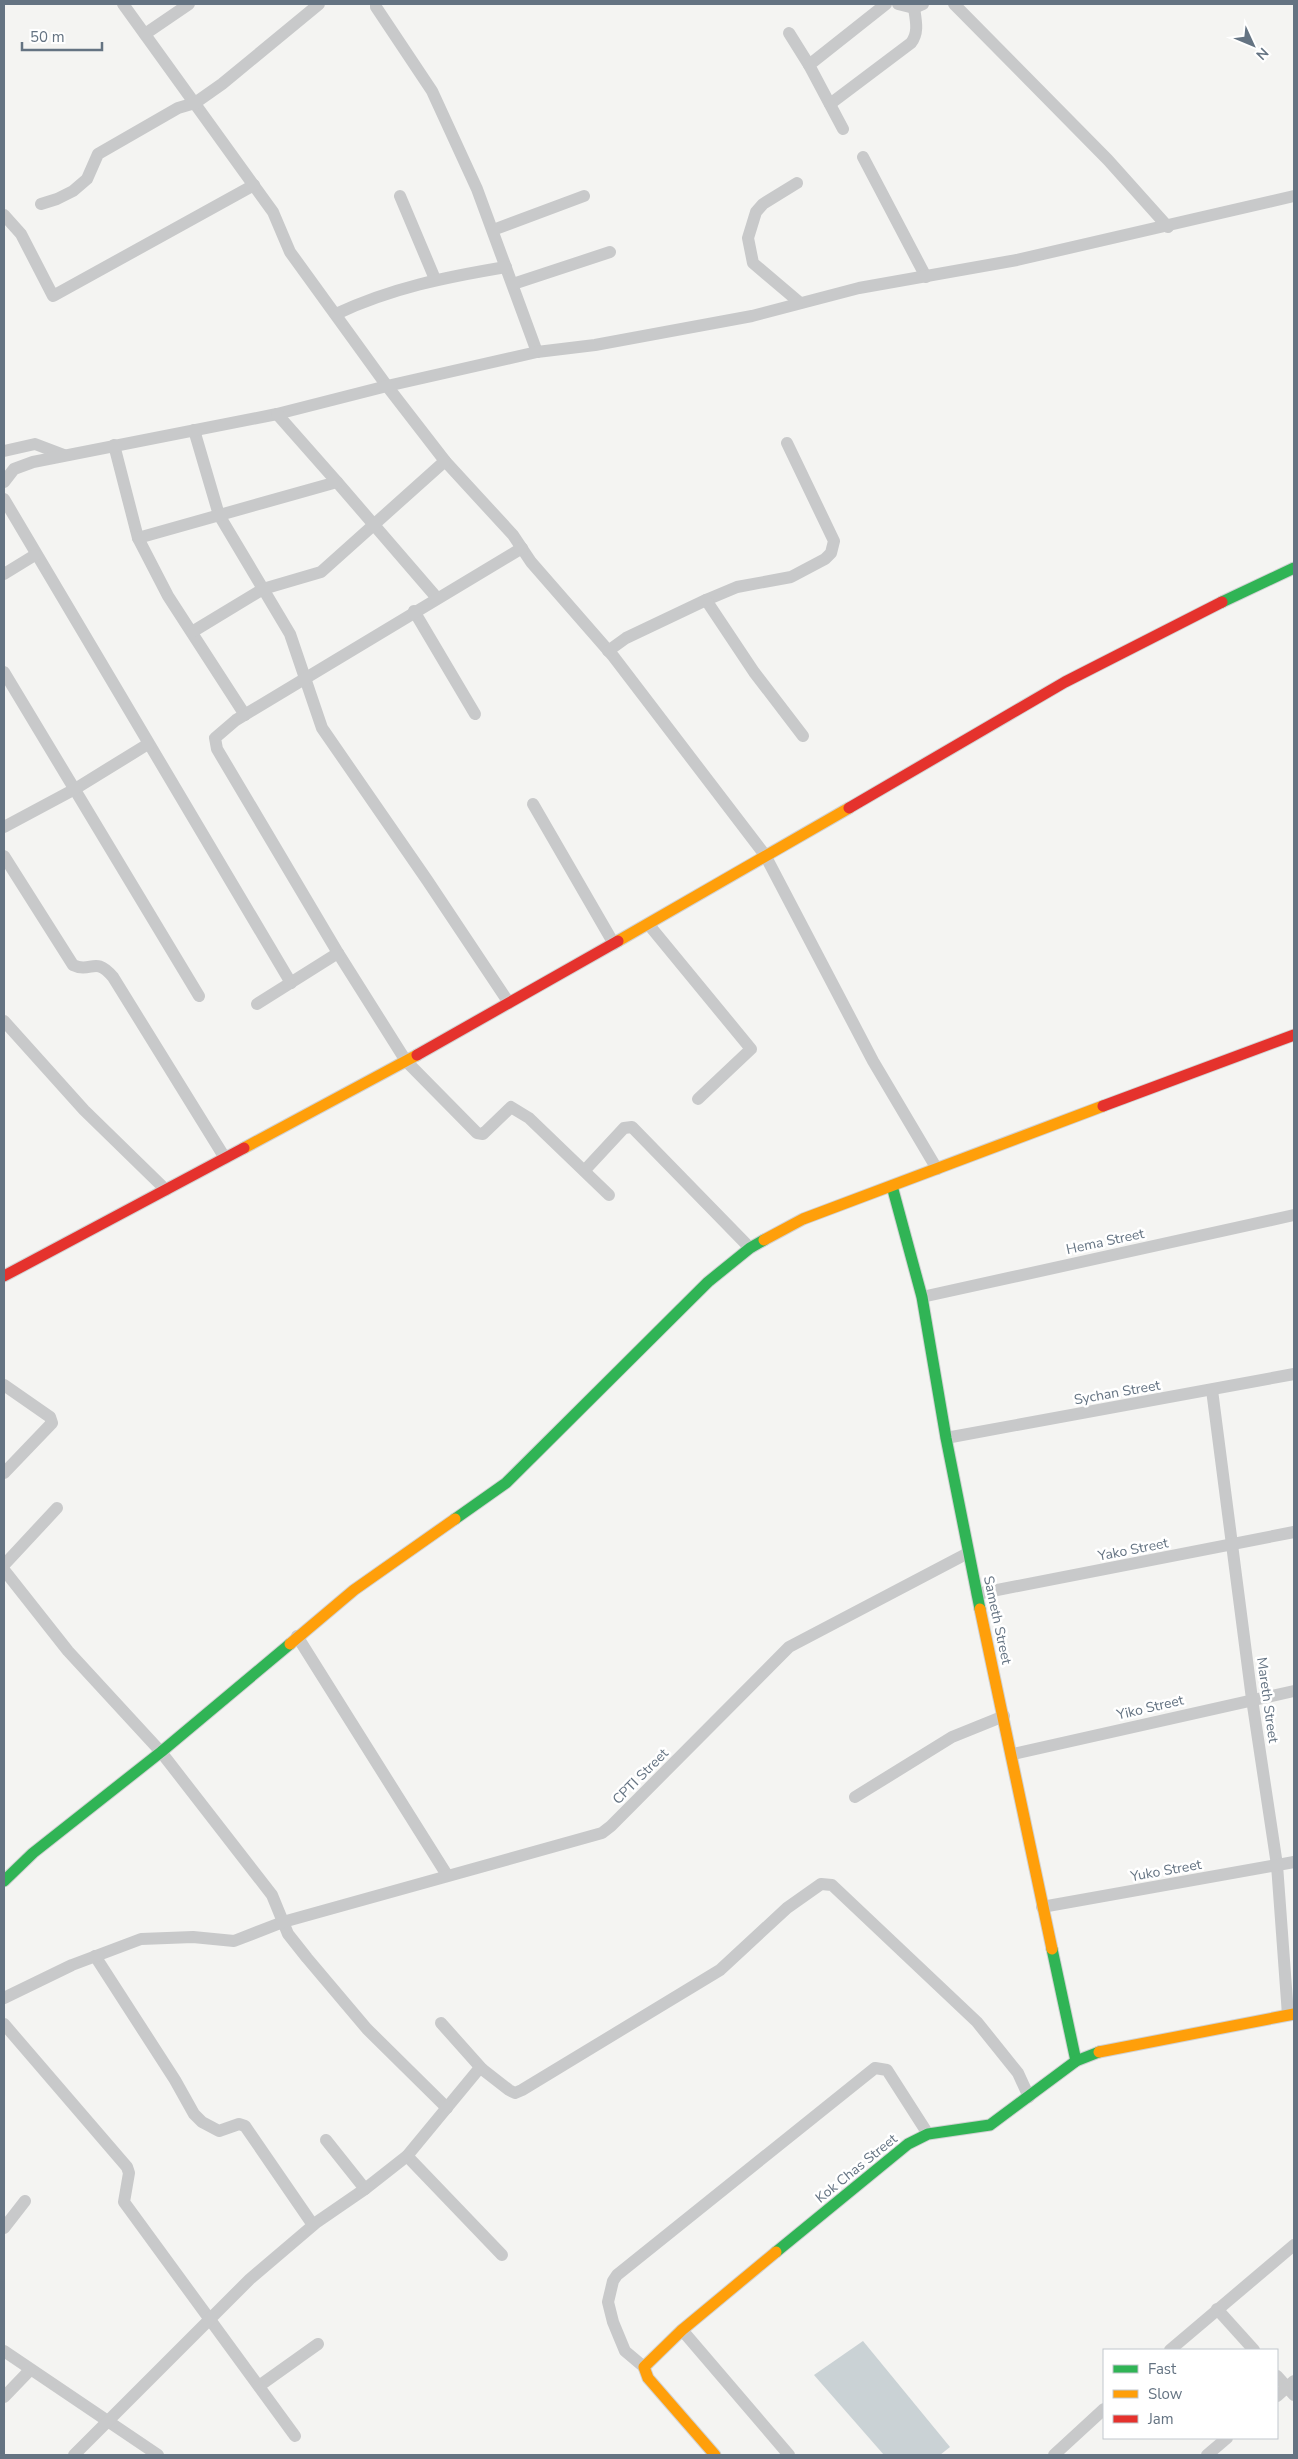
<svg xmlns="http://www.w3.org/2000/svg" width="1298" height="2459" viewBox="0 0 1298 2459" font-family="'Nunito Sans',sans-serif">
<style>
.water{fill:#cad2d5}
.lines{fill:none;stroke-linecap:round;stroke-linejoin:round}
.fast-casing{stroke:#d1d2d3;stroke-width:13}
.slow-casing{stroke:#d1d2d3;stroke-width:13}
.jam-casing{stroke:#d1d2d3;stroke-width:13}
.street{stroke:#c8c9ca;stroke-width:12}
.fast{stroke:#30b455;stroke-width:11}
.slow{stroke:#ff9f0a;stroke-width:11}
.jam{stroke:#e5322d;stroke-width:11}
.labels{text-anchor:middle;stroke-width:5;stroke-linejoin:round;paint-order:stroke}
.street-label{font-size:14px;fill:#647382;stroke:#fff}
</style>
<rect width="100%" height="100%" fill="#f4f4f2"/>
<path class="water" d="M863,2341L950,2447L940,2455H884L814,2375Z"/>
<g class="lines">
<g class="fast-casing">
<g id="fast">
<path d="M1222,602L1294,568"/>
<path d="M892,1186L922,1297L946,1438L980,1609"/>
<path d="M455,1519L506,1483L708,1282L750,1248L764,1240"/>
<path d="M4,1881L33,1853L161,1752L290,1644"/>
<path d="M1052,1949L1076,2061"/>
<path d="M776,2252L908,2144L928,2134L990,2125L1076,2061L1099,2052"/>
</g>
</g>
<g class="slow-casing">
<g id="slow">
<path d="M618,941L849,808"/>
<path d="M244,1148L417,1055"/>
<path d="M764,1240L803,1219L1103,1106"/>
<path d="M980,1609L1052,1949"/>
<path d="M290,1644L354,1590L455,1519"/>
<path d="M1099,2052L1294,2014"/>
<path d="M715,2455L648,2378L644,2367L682,2330L776,2252"/>
</g>
</g>
<g class="jam-casing">
<g id="jam">
<path d="M849,808L1065,682L1222,602"/>
<path d="M417,1055L618,941"/>
<path d="M1103,1106L1294,1035"/>
<path d="M4,1276L244,1148"/>
</g>
</g>
<g class="street">
<path d="M123,4L273,212L290,252L387,386L445,461L513,535L531,562L613,656L765,855L873,1061L937,1169"/>
<path d="M376,4V7L432,91L477,189L537,352"/>
<path d="M898,4L914,8L923,4"/>
<path d="M954,4L1108,160L1168,227"/>
<path d="M789,33L809,65"/>
<path d="M145,34L189,4"/>
<path d="M830,104L911,43C919,33 916,21 914,8"/>
<path d="M843,129L809,65L886,4"/>
<path d="M863,157L926,277"/>
<path d="M797,183L763,204L756,212L748,238L753,263L799,302"/>
<path d="M400,196L435,279"/>
<path d="M41,204L57,199L73,191L87,179L98,154L178,108L195,103L222,84L319,4"/>
<path d="M4,215L21,234L53,296L254,185"/>
<path d="M493,230L584,196"/>
<path d="M513,284L610,252"/>
<path d="M336,314C391,288 446,277 506,267"/>
<path d="M194,430L219,515L290,634L322,728L427,880L509,1003"/>
<path d="M114,445L138,538L168,596L245,715"/>
<path d="M4,451L35,444L64,455"/>
<path d="M4,482L14,469L33,462L277,414L387,386L537,352L595,345L752,316L859,288L1017,260L1294,196"/>
<path d="M337,482L437,598"/>
<path d="M4,499L291,983"/>
<path d="M138,538L337,482L277,414"/>
<path d="M4,574L35,555"/>
<path d="M706,600L737,587L791,577L825,559L831,553L834,541L787,443"/>
<path d="M414,611L475,714"/>
<path d="M192,632L263,589L321,572L445,461"/>
<path d="M608,651L626,638L706,600L754,672L803,736"/>
<path d="M4,672L199,996"/>
<path d="M533,804L614,944"/>
<path d="M4,827L75,789L148,744"/>
<path d="M4,856L73,965C92,974 94,955 113,977L225,1158"/>
<path d="M649,925L751,1049L698,1099"/>
<path d="M338,953L217,749L215,738L236,720L522,548"/>
<path d="M257,1004L338,953L406,1061L477,1133L483,1134L511,1107L529,1118L609,1195"/>
<path d="M4,1021L84,1110L166,1190"/>
<path d="M585,1170L624,1128L632,1127L750,1248"/>
<path d="M922,1297L1294,1215"/>
<path d="M4,1385L50,1417L52,1423L4,1473"/>
<path d="M1212,1390L1252,1699L1277,1865L1288,2015"/>
<path d="M946,1438L1294,1374"/>
<path d="M4,1565L57,1508"/>
<path d="M4,1570L68,1651L161,1752L272,1895L288,1934L307,1958L367,2029L447,2108"/>
<path d="M977,1594L1294,1532"/>
<path d="M297,1636L447,1875"/>
<path d="M1013,1754L1294,1691"/>
<path d="M855,1797L952,1737L1004,1716"/>
<path d="M1042,1907L1294,1862"/>
<path d="M95,1956L175,2080L194,2114L202,2122L219,2131L239,2124L245,2126L313,2225"/>
<path d="M4,1998L72,1965L141,1939L193,1937L234,1941L283,1922L602,1833L611,1826L789,1647L968,1553"/>
<path d="M441,2023L482,2069"/>
<path d="M4,2024L127,2167L129,2173L124,2202L295,2436"/>
<path d="M326,2140L365,2189"/>
<path d="M407,2156L502,2255"/>
<path d="M4,2228L25,2201"/>
<path d="M1217,2309L1254,2350"/>
<path d="M682,2330L789,2455"/>
<path d="M1170,2350L1294,2245"/>
<path d="M4,2351L158,2455"/>
<path d="M644,2367L625,2351L613,2322L608,2302L613,2281L617,2275L875,2068L887,2070L928,2134"/>
<path d="M1277,2376L1294,2395"/>
<path d="M259,2386L318,2344"/>
<path d="M1277,2396L1294,2381"/>
<path d="M4,2397L30,2370"/>
<path d="M74,2455L250,2279L317,2222L365,2189L407,2156L478,2070L482,2069L509,2090L515,2093L522,2090L720,1970L787,1908L821,1884L832,1885L977,2022L1018,2073L1029,2097"/>
<path d="M1054,2455L1104,2409"/>
<path d="M1207,2455L1227,2438"/>
</g>
<use href="#fast" class="fast"/>
<use href="#slow" class="slow"/>
<use href="#jam" class="jam"/>
</g>
<g class="labels">
<g class="street-label">
<text transform="translate(1105 1241) rotate(-12)" y="5">Hema Street</text>
<text transform="translate(1117 1392) rotate(-10)" y="5">Sychan Street</text>
<text transform="translate(1133 1549) rotate(-11)" y="5">Yako Street</text>
<text transform="translate(998 1620) rotate(78)" y="5">Sameth Street</text>
<text transform="translate(1268 1700) rotate(82)" y="5">Mareth Street</text>
<text transform="translate(1150 1707) rotate(-13)" y="5">Yiko Street</text>
<text transform="translate(640 1776) rotate(-45)" y="5">CPTI Street</text>
<text transform="translate(1166 1870) rotate(-10)" y="5">Yuko Street</text>
<text transform="translate(856 2168) rotate(-39)" y="5">Kok Chas Street</text>
</g>
</g>
<rect width="1298" height="2459" fill="none" stroke="#647382" stroke-width="10"/>
<rect x="1103" y="2349" width="175" height="90" fill="#ffffff" stroke="#c1c7cd"/>
<rect x="1113" y="2365" width="25" height="8" fill="#30b455" stroke="#c1c7cd"/>
<text x="1148" y="2374" font-size="15" fill="#647382">Fast</text>
<rect x="1113" y="2390" width="25" height="8" fill="#ff9f0a" stroke="#c1c7cd"/>
<text x="1148" y="2399" font-size="15" fill="#647382">Slow</text>
<rect x="1113" y="2415" width="25" height="8" fill="#e5322d" stroke="#c1c7cd"/>
<text x="1148" y="2424" font-size="15" fill="#647382">Jam</text>
<g transform="translate(1253 45) rotate(134)" stroke="#ffffff" stroke-width="4" paint-order="stroke">
<path d="M0-4L9 19L0 12L-9 19Z" fill="#647382"/>
<text y="-8" font-size="14" font-weight="bold" text-anchor="middle" fill="#647382">N</text>
</g>
<path d="M22 42v8h80v-8" fill="none" stroke="#647382" stroke-width="2.5"/>
<text x="30" y="42" font-size="15" fill="#647382" stroke="#ffffff" stroke-width="4" paint-order="stroke">50 m</text>
</svg>
